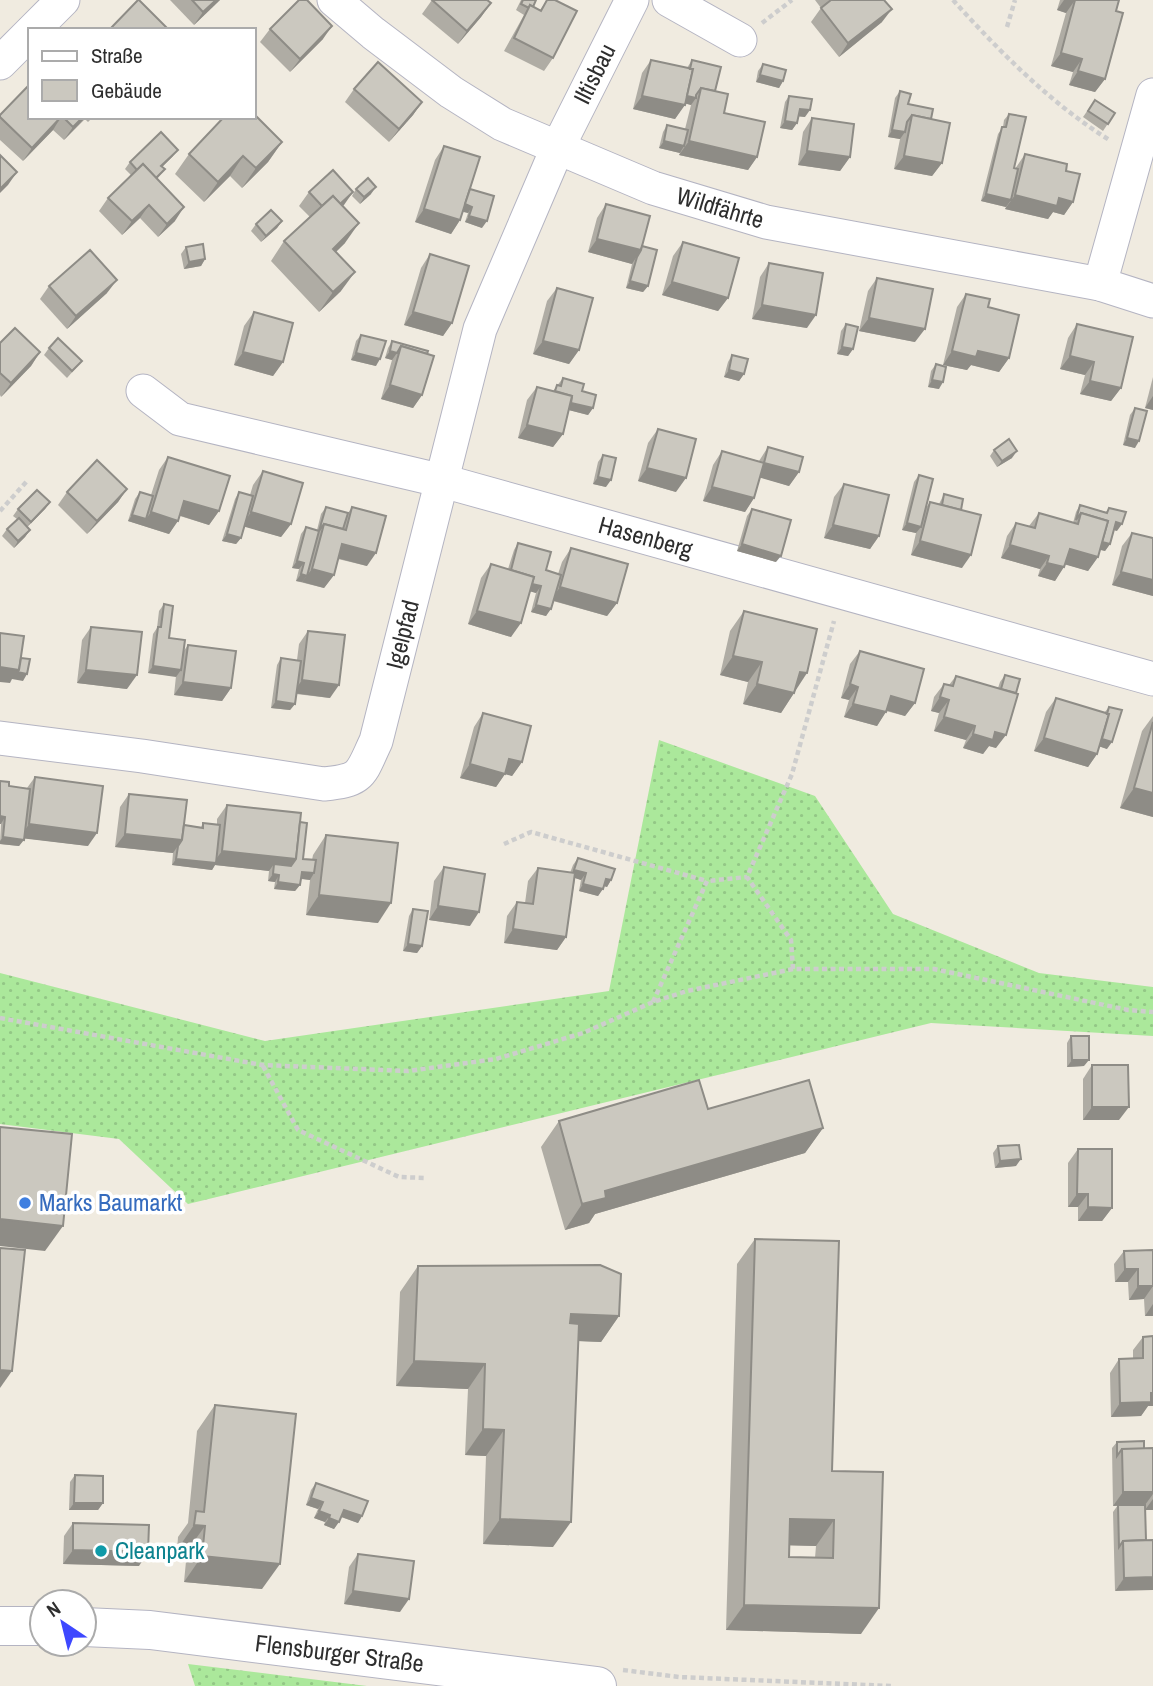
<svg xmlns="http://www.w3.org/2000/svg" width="1153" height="1686" viewBox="0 0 1153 1686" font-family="'Archivo Narrow',sans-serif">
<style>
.grass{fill:url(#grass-dots)}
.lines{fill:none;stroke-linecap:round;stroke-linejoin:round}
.street-casing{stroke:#b4b4c2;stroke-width:35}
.secondary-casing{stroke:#b4b4c2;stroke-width:40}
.path{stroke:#cdcdcd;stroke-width:4.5;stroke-dasharray:5 3.5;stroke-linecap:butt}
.street{stroke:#fff;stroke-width:33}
.secondary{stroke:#fff;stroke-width:38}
.wall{fill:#afaca4;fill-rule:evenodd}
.shaded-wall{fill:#8e8c86}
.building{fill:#cbc8bf;stroke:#8e8c86;stroke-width:2;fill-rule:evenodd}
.shop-dot{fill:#3f7fe0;stroke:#fff;stroke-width:2.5}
.culture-dot{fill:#0f9aa8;stroke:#fff;stroke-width:2.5}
.labels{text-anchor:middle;stroke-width:7;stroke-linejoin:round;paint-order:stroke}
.street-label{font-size:24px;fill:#2e2e2e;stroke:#fff}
.shop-label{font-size:24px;fill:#366cbe;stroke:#fff;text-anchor:start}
.culture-label{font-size:24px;fill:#0d838f;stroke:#fff;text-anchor:start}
</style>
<defs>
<pattern id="grass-dots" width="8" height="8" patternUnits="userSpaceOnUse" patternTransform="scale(1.75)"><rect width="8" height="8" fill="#abe89b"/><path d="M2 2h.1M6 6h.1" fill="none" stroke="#93c786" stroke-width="1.8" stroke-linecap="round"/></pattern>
</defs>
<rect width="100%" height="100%" fill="#f0ebe0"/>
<g class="grass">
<path d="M659,740L815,796L893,914L1039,973L1153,987V1036L931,1023L188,1204L119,1139L0,1124V973L265,1041L609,991Z"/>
<path d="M188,1664L367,1686H195Z"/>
</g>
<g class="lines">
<g class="street-casing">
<g id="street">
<path id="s1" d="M334,0L373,33L451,92L502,124L653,188L766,222L1100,284L1153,301"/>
<path d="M669,0L740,40"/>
<path d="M33,30L63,0"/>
<path d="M0,63L30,33"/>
<path d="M1100,284L1153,95"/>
<path id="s2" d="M143,391L180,419L443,481L1153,679"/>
<path id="s3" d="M0,738L142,756L324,784C363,780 360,775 376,741L480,329L557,149L632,0"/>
</g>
</g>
<g class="secondary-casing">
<g id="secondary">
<path d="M0,1626H42"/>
<path id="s4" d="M84,1627L150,1630L597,1686"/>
</g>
</g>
<g class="path">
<path d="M953,0C1000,52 1051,104 1111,141"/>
<path d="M762,23L792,0"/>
<path d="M1007,27L1015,0"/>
<path d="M0,511L28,480"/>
<path d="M504,844L531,832L707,881"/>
<path d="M793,969L791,940L747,877L792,774L834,621"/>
<path d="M653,1002L707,881L747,877"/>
<path d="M0,1018L262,1065L408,1071L496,1059L583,1033L653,1002L687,991L793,969H934L1128,1010L1153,1012"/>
<path d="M263,1066L298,1130L399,1177L426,1178"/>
<path d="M623,1670L679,1677L891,1686"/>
</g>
<use href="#street" class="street"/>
<use href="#secondary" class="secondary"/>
</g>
<g class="wall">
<path d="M170,0H220L194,25Z"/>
<path d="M432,0L491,3L481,17L458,44L422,14Z"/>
<path d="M521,0H536L533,7L540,10L547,0L553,58L544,71L504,51L524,15L516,10Z"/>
<path d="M815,0H884L882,22L839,57L811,22L821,8Z"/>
<path d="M1060,0H1119L1116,11L1105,79L1095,92L1069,85L1073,72L1051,66L1066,13L1057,10Z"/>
<path d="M270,29L323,39L290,72L260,42Z"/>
<path d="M651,60L687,68L692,60L715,91L724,113L757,157L748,170L679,155L680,153L659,148L663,132L667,125L685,129L691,105L685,103L675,119L633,109L642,73Z"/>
<path d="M763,64L783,81L779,88L756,82L758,71Z"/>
<path d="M354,89L422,102L413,115L389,142L345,102Z"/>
<path d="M900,91L908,104L931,119L942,163L932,176L894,169L900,139L888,137L895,98Z"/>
<path d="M789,96L805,117L798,116L797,123L792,130L780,128L785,102Z"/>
<path d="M1095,100L1115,113L1103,131L1083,117Z"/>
<path d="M1009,114L1014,168L1015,169L1025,154L1066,171L1073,202L1064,215L1053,212L1048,219L1005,209L1006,207L981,201L998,134L1003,127L1004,120Z"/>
<path d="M0,115L30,117H93L88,122L85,119L64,140L53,130L23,161L0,140Z"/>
<path d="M812,118L850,157L840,171L798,165L803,132Z"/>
<path d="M282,142L268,162L242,188L230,176L204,202L175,174L189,154Z"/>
<path d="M444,146L470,189L482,228L465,222L468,213L463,212L460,220L451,234L415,222L435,160Z"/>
<path d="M173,156L162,167L165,169L157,179L175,221L158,237L140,218L122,235L99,211L108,198L131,175L125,169L130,162Z"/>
<path d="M356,189L371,194L360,204L352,196Z"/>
<path d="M309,192L343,206L345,243L336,252L341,291L319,312L271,261L284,241L310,217L299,206Z"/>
<path d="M606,204L642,246L648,286L643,292L626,288L632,264L588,252L597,218Z"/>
<path d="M282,221L277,228L261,242L251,231L256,224Z"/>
<path d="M683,242L728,298L718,311L662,295L673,256Z"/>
<path d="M186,247L205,259L201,266L184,269L181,254Z"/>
<path d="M430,254L452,323L443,336L404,325L421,268Z"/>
<path d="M769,263L807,328L752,319L760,277Z"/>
<path d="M877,278L915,342L859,331L868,291Z"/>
<path d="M49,286L107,293L67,329L40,299Z"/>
<path d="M557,288L579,350L569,364L533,354L547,301Z"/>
<path d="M966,294L988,307L1009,358L999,372L971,365L967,370L943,365L957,307Z"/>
<path d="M254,312L283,362L273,376L234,365L244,326Z"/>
<path d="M846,324L853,349L848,356L837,354L841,331Z"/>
<path d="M1077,324L1121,388L1111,401L1080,394L1085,375L1060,369L1068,338Z"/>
<path d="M361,335L376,366L351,360L356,341Z"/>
<path d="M392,341L427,354L422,395L413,408L381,399L392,360L385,358L388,348Z"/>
<path d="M0,343L40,352L31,366L1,397L0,395Z"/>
<path d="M49,348L82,361L67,378L44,355Z"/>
<path d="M732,355L744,374L739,381L724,377L728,362Z"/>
<path d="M936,364L939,389L928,387L931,371Z"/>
<path d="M1153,377V410L1145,408Z"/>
<path d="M563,378L582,391L593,408L588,415L569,410L563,434L553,447L518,438L527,400L537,387L553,391Z"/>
<path d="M1135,408V448L1123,445L1130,415Z"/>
<path d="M658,429L676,492L638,481L648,443Z"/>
<path d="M768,447L799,472L789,486L760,477L754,498L745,512L703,501L713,465L722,451L759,461Z"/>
<path d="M994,450L1012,458L997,467L990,456Z"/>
<path d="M603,455L606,487L593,484L598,462Z"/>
<path d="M168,457L219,511L209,525L180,516L169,534L128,521L135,499L140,492L151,495L159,470Z"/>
<path d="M263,471L291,524L281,537L244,526L241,538L236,544L222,541L235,499L239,492L250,495L253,485Z"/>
<path d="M919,475L925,509L930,502L939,504L944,494L961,510L962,568L911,555L916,533L902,530L914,482Z"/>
<path d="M844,484L879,536L870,549L824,538L834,497Z"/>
<path d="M127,489L118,502L87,534L58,505L67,492Z"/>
<path d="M50,502L45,509L27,527L30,530L25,537L14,548L2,536L7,529L17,519L13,516L18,509Z"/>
<path d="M1080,505L1106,512L1109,508L1117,531L1114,530L1110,544L1105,551L1100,550L1098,557L1088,571L1065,564L1055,581L1038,576L1040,569L1001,558L1007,536L1016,523L1029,526L1039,513L1073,523L1076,512Z"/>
<path d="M326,507L348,513L352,507L367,566L338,559L334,575L324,588L296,581L299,569L292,568L301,534L306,527L317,530L321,514Z"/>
<path d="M752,509L776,562L737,551L747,516Z"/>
<path d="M1132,533L1153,538V596L1112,585L1122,546Z"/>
<path d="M518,543L546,570L558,574L562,562L571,548L617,603L607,616L553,601L546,616L531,612L536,593L530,591L511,637L468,624L481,578L491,564L508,569L514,550Z"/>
<path d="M164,604L169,638L183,652L188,645L231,688L222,701L174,695L176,676L148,673L153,634L157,628L159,611Z"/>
<path d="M744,611L795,689L794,693L781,713L743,704L748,682L720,675L730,631Z"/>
<path d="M91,627L127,689L77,683L82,640Z"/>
<path d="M308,631L330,698L296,694L295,704L290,710L271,708L277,665L281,658L297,660L299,644Z"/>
<path d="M860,651L915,703L905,716L886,711L877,726L844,717L849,700L841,698L850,664Z"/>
<path d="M1005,675L996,748L989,746L983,754L963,748L966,740L934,731L939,713L931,711L934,697L944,684L949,685L956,676L998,688L1000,682Z"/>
<path d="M1056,698L1104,713L1109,707L1107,749L1099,746L1097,754L1088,767L1034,751L1046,712Z"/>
<path d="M483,713L522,762L512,776L505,774L496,787L460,778L474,727Z"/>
<path d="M1153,716V817L1120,808L1142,731Z"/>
<path d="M35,777L88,846L24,838L19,846L0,844L1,824L9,786L27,788Z"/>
<path d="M129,794L184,825L201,827L203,823L217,825V819L227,805L300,822L303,859L312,860L313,855L326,835L378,923L306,915L310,880L301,879L300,885L295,891L274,889L275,882L268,881L269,871L215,865L212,870L172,865L173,853L115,847L120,807Z"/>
<path d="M578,858L611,880L607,887L604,886L598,896L579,891L581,880L575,878L566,937L557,950L504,943L507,916L517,902L525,903L528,881L538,868L570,873L573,865Z"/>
<path d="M444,867L470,926L429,920L434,881Z"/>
<path d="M413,909L422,946L417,953L403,951L409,916Z"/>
<path d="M1071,1036L1084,1066L1067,1067V1043Z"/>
<path d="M1092,1065L1119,1120H1083V1079Z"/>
<path d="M708,1109L823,1128L805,1153L595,1214L589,1223L565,1230L541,1147L559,1121Z"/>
<path d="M998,1146L1016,1166L995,1168L993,1153Z"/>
<path d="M1078,1149L1112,1208L1102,1221H1078V1207H1068V1163Z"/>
<path d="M755,1239L832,1471L861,1634L726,1630L737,1264ZM789,1545L816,1546L815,1558L789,1557Z"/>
<path d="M1153,1250V1316H1145L1144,1299L1129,1300L1128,1282H1115L1114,1264L1124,1251Z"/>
<path d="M418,1266L619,1316L601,1342L579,1341L553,1547L483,1544L486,1456L465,1455L468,1389L396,1386L400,1292Z"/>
<path d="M1153,1336V1406H1148L1141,1416L1111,1417L1110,1373L1119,1359H1133V1350L1143,1337Z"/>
<path d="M215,1405L262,1589L184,1582L187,1551L177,1550L178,1537L188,1523L197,1431Z"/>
<path d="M1117,1442L1144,1449L1153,1448V1510H1146V1540H1153L1115,1591L1113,1512L1118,1505L1113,1506L1112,1448Z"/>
<path d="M75,1475L103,1503L98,1510H69L70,1482Z"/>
<path d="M316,1483L362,1516L358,1523L341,1517L334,1529L324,1525L325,1522L314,1518L318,1509L306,1505L311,1490Z"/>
<path d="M73,1523L139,1566L63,1564L64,1536Z"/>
<path d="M358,1554L400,1612L344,1604L349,1567Z"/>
</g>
<g class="shaded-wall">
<path d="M216,0H220L194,25L203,12Z"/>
<path d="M1064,0H1075L1066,13L1057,10Z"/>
<path d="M491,3L481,17L458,44L467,31Z"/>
<path d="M892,9L882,22L839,57L848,43Z"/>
<path d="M332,26L323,39L290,72L300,59Z"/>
<path d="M1061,53L1082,59L1073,72L1051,66Z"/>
<path d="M1078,71L1105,79L1095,92L1069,85Z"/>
<path d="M760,75L783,81L779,88L756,82Z"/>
<path d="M684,95L696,98L691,105L679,102Z"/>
<path d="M642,96L685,105L675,119L633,109Z"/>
<path d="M422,102L413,115L389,142L399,129Z"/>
<path d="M800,109L810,110L805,117L795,116Z"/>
<path d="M61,117L53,130L23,161L32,148Z"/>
<path d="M83,117H86L64,140L73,127Z"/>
<path d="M785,121L797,123L792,130L780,128Z"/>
<path d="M892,130L905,132L900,139L888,137Z"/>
<path d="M664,141L684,146L680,153L659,148Z"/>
<path d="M689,141L757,157L748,170L679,155Z"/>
<path d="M282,142L268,162L242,188L256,168Z"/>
<path d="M178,150L173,156L157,172L161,166Z"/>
<path d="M807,151L850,157L840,171L798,165Z"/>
<path d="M243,156L230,176L204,202L218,182Z"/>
<path d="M904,156L942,163L932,176L894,169Z"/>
<path d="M17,172L8,185L0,193V189Z"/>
<path d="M376,187L371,194L360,204L364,197Z"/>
<path d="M353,192L344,205L326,222L335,209Z"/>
<path d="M986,194L1011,200L1006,207L981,201Z"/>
<path d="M1015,195L1059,198L1073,202L1064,215L1053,212L1048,219L1005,209Z"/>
<path d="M463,203L472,207L468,213L458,210Z"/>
<path d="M149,205L140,218L122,235L132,221Z"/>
<path d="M184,207L175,221L158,237L167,224Z"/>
<path d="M424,209L460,220L451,234L415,222Z"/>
<path d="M469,216L487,221L482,228L465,222Z"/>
<path d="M282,221L277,228L261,242L266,236Z"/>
<path d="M359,223L345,243L319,268L333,249Z"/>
<path d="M597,239L641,250L632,264L588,252Z"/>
<path d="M205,259L201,266L184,269L189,262Z"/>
<path d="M355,272L341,291L319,312L333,292Z"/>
<path d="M117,280L107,293L67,329L76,316Z"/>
<path d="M630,281L648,286L643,292L626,288Z"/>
<path d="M672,282L728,298L718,311L662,295Z"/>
<path d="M762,305L816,315L807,328L752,319Z"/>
<path d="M413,312L452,323L443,336L404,325Z"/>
<path d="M869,318L925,329L915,342L859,331Z"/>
<path d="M543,341L579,350L569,364L533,354Z"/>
<path d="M842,347L853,349L848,356L837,354Z"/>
<path d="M390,351L397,353L392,360L385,358Z"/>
<path d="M952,351H978L1009,358L999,372L971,365L967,370L943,365Z"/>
<path d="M40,352L31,366L1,397L11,383Z"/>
<path d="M243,352L283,362L273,376L234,365Z"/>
<path d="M356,353L380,359L376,366L351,360Z"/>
<path d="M1070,356L1094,362L1085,375L1060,369Z"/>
<path d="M729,370L744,374L739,381L724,377Z"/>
<path d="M932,380L943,382L939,389L928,387Z"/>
<path d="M1090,381L1121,388L1111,401L1080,394Z"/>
<path d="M390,385L422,395L413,408L381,399Z"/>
<path d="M1153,396V410L1145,408Z"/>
<path d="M554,399L593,408L588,415L549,405Z"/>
<path d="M527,425L563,434L553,447L518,438Z"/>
<path d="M1127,438L1139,441L1135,448L1123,445Z"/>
<path d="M1017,451L1012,458L997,467L1002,461Z"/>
<path d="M764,463L799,472L789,486L754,476Z"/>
<path d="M647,468L686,478L676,492L638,481Z"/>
<path d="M598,477L611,480L606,487L593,484Z"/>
<path d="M712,487L754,498L745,512L703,501Z"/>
<path d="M127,489L118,502L87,534L97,521Z"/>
<path d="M184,501L219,511L209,525L175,514Z"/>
<path d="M50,502L45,509L26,528L31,522Z"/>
<path d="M151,512L178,521L169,534L128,521L132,515L146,519Z"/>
<path d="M251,512L291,524L281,537L242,526Z"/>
<path d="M1116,522L1122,524L1117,531L1111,529Z"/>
<path d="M907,523L921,527L916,533L902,530Z"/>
<path d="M833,525L879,536L870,549L824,538Z"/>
<path d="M30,530L25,537L14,548L18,541Z"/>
<path d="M227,534L241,538L236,544L222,541Z"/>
<path d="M920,541L971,555L962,568L911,555Z"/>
<path d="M1100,541L1110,544L1105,551L1095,548Z"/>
<path d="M342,544L376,553L367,566L333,557Z"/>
<path d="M742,544L781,556L776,562L737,551Z"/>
<path d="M1010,545L1049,556L1040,569L1001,558Z"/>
<path d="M1070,549L1098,557L1088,571L1060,563Z"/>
<path d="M297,561L304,563L299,569L292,568Z"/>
<path d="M1047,563L1064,567L1055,581L1038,576Z"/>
<path d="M312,569L334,575L324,588L302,582Z"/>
<path d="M1121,572L1153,580V596L1112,585Z"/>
<path d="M301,574L307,576L302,582L296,581Z"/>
<path d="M509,577L541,586L536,593L504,584Z"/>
<path d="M560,587L617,603L607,616L551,600Z"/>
<path d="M536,605L551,609L546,616L531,612Z"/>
<path d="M477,611L521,623L511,637L468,624Z"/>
<path d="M733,656L762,662L748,682L720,675Z"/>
<path d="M153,666L181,670L176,677L148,673Z"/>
<path d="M0,667L19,670L27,674L23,681L12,679L10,683L0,682Z"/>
<path d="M86,670L137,675L127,689L77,683Z"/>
<path d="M800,672L807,673L781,713L743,704L757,684Z"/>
<path d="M302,680L339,685L330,698L293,693Z"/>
<path d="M183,682L231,688L222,701L174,695Z"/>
<path d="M850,684L858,687L849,700L841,698Z"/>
<path d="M891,696L915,703L905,716L882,709Z"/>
<path d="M940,697L949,700L939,713L931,711Z"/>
<path d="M276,701L295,704L290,710L271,708Z"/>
<path d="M853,704L886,712L877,726L844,717Z"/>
<path d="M944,717L975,726L966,740L934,731Z"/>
<path d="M995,732L1006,735L996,748L989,746L983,754L963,748L973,734Z"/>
<path d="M1044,738L1097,754L1088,767L1034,751Z"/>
<path d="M1100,738L1112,742L1107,749L1095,745Z"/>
<path d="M509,759L522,762L512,776L505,774L496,787L460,778L470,764Z"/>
<path d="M1134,788L1153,793V817L1120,808Z"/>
<path d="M0,816L5,817L1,824H0Z"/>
<path d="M29,824L97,833L88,846L20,838Z"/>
<path d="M125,834L182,840L173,853L115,847Z"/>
<path d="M3,837L24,840L19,846L0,844V841Z"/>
<path d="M222,851L296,859L286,873L274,864L269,871L215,865L212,870L172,865L176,859L213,863Z"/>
<path d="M574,870L586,873L581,880L569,876Z"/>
<path d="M302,872L314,873L310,880L297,878Z"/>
<path d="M273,874L279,875L275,882L268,881Z"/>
<path d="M606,879L611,880L607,887L601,885Z"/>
<path d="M278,882L300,885L295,891L274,889Z"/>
<path d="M583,884L603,889L598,896L579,891Z"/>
<path d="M319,895L391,903L378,923L306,915Z"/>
<path d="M438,906L479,912L470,926L429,920Z"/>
<path d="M513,929L566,937L557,950L504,943Z"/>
<path d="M408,944L422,946L417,953L403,951Z"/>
<path d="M1072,1060H1089L1084,1066L1067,1067Z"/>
<path d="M1092,1107H1129L1119,1120H1083Z"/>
<path d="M823,1128L805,1153L595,1214L589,1223L565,1230L582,1204L605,1191Z"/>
<path d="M1021,1159L1016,1166L995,1168L1000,1161Z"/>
<path d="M1077,1194H1088L1078,1207H1068Z"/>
<path d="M1088,1207L1112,1208L1102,1221H1078Z"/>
<path d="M0,1219L63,1226L45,1251L0,1246Z"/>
<path d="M1125,1269H1138L1128,1282H1115Z"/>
<path d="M1138,1286H1153L1144,1299L1129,1300Z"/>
<path d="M1153,1304V1316H1145Z"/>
<path d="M571,1314L619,1316L601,1342L553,1340Z"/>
<path d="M414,1361L485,1364L468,1389L396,1386Z"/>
<path d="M0,1370L12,1371L0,1388Z"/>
<path d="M1151,1393H1153V1406H1148L1141,1416L1111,1417L1120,1403Z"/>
<path d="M483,1429L504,1430L486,1456L465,1455Z"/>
<path d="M1123,1492H1153V1494L1145,1505L1113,1506Z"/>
<path d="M311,1498L323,1502L318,1509L306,1505Z"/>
<path d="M1153,1499V1510H1145Z"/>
<path d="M74,1503H103L98,1510H69Z"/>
<path d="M344,1510L362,1516L358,1523L339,1516Z"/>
<path d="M319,1511L330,1515L325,1522L314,1518Z"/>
<path d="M329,1518L339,1522L334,1529L324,1525Z"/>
<path d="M500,1519L571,1522L553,1547L483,1544Z"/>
<path d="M790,1519L834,1520L816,1546L772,1545Z"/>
<path d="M194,1525L205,1526L187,1551L177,1550Z"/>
<path d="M73,1550L148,1552L139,1566L63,1564Z"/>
<path d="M202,1556L280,1564L262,1589L184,1582Z"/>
<path d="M1153,1577V1590L1115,1591L1124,1578Z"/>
<path d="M353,1591L409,1599L400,1612L344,1604Z"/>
<path d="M744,1605L879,1608L861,1634L726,1630Z"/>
</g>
<g class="building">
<path d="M138,0H139L169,30H109Z"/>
<path d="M192,0H216L203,12Z"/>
<path d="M299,0H307L332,26L300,59L270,29Z"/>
<path d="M432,0H487L491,3L467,31Z"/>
<path d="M523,0H536L533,7L530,5L529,8L521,4Z"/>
<path d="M547,0H555L577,11L553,58L514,38L530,5L541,11Z"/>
<path d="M831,0H884L892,9L848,43L821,8Z"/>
<path d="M1075,0H1119L1116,11L1123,13L1105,79L1078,71L1082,59L1061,53Z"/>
<path d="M651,60L693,69L685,105L642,96Z"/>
<path d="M692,60L721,67L715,91L701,88L696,95V98L687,96L693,69H690Z"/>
<path d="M378,62L422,102L399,129L354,89Z"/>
<path d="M763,64L786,70L783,81L760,75Z"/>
<path d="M30,84V117H61L32,148L0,117V115Z"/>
<path d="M701,88L728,94L724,113L765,122L757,157L689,141Z"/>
<path d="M900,91L911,94L908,104L933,109L931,119L912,115L907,122L905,132L892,130Z"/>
<path d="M789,96L812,99L810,110L800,109L797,123L785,121Z"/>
<path d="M1095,100L1115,113L1108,124L1088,111Z"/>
<path d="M254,114L282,142L256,168L243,156L218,182L189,154L224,117H254Z"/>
<path d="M1009,114L1026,117L1014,168L1018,169L1011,200L986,194L1002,127H1006Z"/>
<path d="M912,115L950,123L942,163L904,156Z"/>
<path d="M63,117H83L73,127Z"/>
<path d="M812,118L854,124L850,157L807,151Z"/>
<path d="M667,125L688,130L684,146L664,141Z"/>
<path d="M161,132L178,150L161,166L165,169L156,178L143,164L137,170L130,162Z"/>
<path d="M444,146L480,157L460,220L424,209Z"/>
<path d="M1025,154L1067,164L1066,171L1080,174L1073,202L1059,198L1057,206L1015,195Z"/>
<path d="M0,155L17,172L0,189Z"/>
<path d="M143,164L184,207L167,224L149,205L132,221L108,198Z"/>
<path d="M333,170L353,192L340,204L333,196L322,206L309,192Z"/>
<path d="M368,178L376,187L364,197L356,189Z"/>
<path d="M470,189L494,196L487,221L469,216L472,207L465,204Z"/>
<path d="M333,196L359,223L333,249L355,272L333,292L284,241Z"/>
<path d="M606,204L650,216L641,250L597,239Z"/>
<path d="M271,210L282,221L266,236L256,224Z"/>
<path d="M683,242L739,258L728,298L672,282Z"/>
<path d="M203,244L205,259L189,262L186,247Z"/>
<path d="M642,246L657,250L648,286L630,281L637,257L641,250Z"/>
<path d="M90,250L117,280L76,316L49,286Z"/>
<path d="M430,254L469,266L452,323L413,312Z"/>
<path d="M769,263L823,273L816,315L762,305Z"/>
<path d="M877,278L933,289L925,329L869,318Z"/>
<path d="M557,288L593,298L579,350L543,341Z"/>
<path d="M966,294L990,299L988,307L1019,315L1009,358L978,351L976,357L952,351Z"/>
<path d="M254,312L293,323L283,362L243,352Z"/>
<path d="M846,324L858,327L853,349L842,347Z"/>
<path d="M1077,324L1133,337L1121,388L1090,381L1094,362L1070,356Z"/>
<path d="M15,328L40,352L11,383L0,373V343Z"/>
<path d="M361,335L386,341L380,359L356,353Z"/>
<path d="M58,338L82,361L72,371L49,348Z"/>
<path d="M392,341L428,351L427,354L401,346L397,353L390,351Z"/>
<path d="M401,346L434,356L422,395L390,385Z"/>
<path d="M732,355L748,359L744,374L729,370Z"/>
<path d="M936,364L946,367L943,382L932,380Z"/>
<path d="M563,378L584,384L582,391L596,395L593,408L571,403L572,396L555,391L557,385L561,386Z"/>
<path d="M537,387L572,396L563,434L527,425Z"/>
<path d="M1135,408L1147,411L1139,441L1127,438Z"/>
<path d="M658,429L696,439L686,478L647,468Z"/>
<path d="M1009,439L1017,451L1002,461L994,450Z"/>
<path d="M768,447L803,457L799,472L764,463L754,498L712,487L722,451L764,463Z"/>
<path d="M603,455L616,458L611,480L598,477Z"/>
<path d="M168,457L230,476L219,511L184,501L178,521L151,512Z"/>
<path d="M97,460L127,489L97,521L67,492Z"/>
<path d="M263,471L303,483L291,524L251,512Z"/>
<path d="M919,475L933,479L921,527L907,523Z"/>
<path d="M844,484L889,495L879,536L833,525Z"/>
<path d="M37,490L50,502L31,522L18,509Z"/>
<path d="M140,492L153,496L146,519L132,515Z"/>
<path d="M239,492L253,496L241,538L227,534Z"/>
<path d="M944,494L963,499L961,510L942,505Z"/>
<path d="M930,502L981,515L971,555L920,541Z"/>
<path d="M1080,505L1107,513L1109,508L1126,512L1122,524L1116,522L1110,544L1102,542L1108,521L1081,513L1076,520Z"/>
<path d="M326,507L348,513L343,529L324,524L319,531Z"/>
<path d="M352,507L386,516L376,553L342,544L334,575L312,569L324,524L346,530Z"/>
<path d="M752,509L791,520L781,556L742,544Z"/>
<path d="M1039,513L1078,524L1081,513L1108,521L1098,557L1070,549L1064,567L1047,563L1049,556L1010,545L1016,523L1035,528Z"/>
<path d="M19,518L30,530L18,541L7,529Z"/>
<path d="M306,527L319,531L307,576L301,574L304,563L297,561Z"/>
<path d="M1132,533L1153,538V580L1121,572Z"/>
<path d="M518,543L551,552L546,570L561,575L551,609L536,605L541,586L532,584L534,577L511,570Z"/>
<path d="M571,548L628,564L617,603L560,587Z"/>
<path d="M491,564L534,577L521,623L477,611Z"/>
<path d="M164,604L173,606L169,638L185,640L181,670L153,666L158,627H161Z"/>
<path d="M744,611L817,629L807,673L800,672L794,693L757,684L762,662L733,656Z"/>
<path d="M91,627L142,632L137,675L86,670Z"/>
<path d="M308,631L345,635L339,685L302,680Z"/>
<path d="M0,633L24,636L19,670L0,667Z"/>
<path d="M188,645L236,651L231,688L183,682Z"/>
<path d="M860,651L924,669L915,703L891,696L886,712L853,704L858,687L850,684Z"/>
<path d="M21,658L30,659L27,674L17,672L19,670Z"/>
<path d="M281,658L301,661L295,704L276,701Z"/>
<path d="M1005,675L1020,679L1016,693L1001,689Z"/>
<path d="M956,676L1018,694L1006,735L995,732L993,740L973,734L975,726L944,717L949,700L940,697L944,684L953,686Z"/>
<path d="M1056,698L1109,714L1097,754L1044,738Z"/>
<path d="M1109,707L1122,710L1112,742L1102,739L1109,714H1107Z"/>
<path d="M483,713L531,726L522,762L509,759L505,774L470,764Z"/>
<path d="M1153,722V793L1134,788Z"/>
<path d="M35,777L103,786L97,833L29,824Z"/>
<path d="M0,781L9,782V786L30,789L24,840L3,837L5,817L0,816Z"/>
<path d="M129,794L187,800L182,840L125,834Z"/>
<path d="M227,805L301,813L296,859L222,851Z"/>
<path d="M300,822L307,823L303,859L316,860L314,873L302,872L300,885L278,882L279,875L273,874L274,864L291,866L296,859Z"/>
<path d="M203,823L220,825L216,863L176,859L178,846L182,840L184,825L203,828Z"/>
<path d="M326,835L398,843L391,903L319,895Z"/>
<path d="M578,858L615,869L611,880L606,879L603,889L583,884L586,873L574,870Z"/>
<path d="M444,867L485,874L479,912L438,906Z"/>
<path d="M538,868L575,873L566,937L513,929L517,902L533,904Z"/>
<path d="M413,909L428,911L422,946L408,944Z"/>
<path d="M1071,1036H1089V1060H1072Z"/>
<path d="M1092,1065H1128L1129,1107H1092Z"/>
<path d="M699,1080L708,1109L809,1080L823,1128L605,1191L606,1198L582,1204L559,1121Z"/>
<path d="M0,1127L72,1134L63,1226L0,1219Z"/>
<path d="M1019,1145L1021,1159L1000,1161L998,1146Z"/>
<path d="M1078,1149H1112V1208L1088,1207V1194H1077Z"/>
<path d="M755,1239L839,1241L832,1471L883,1472L879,1608L744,1605ZM790,1519L834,1520L833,1558L789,1557Z"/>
<path d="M0,1248L25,1250L12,1371L0,1370Z"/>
<path d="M1153,1250V1286H1138V1269H1125L1124,1251Z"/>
<path d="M600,1265L621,1274L619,1316L571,1314L570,1323L579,1324L571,1522L500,1519L504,1430L483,1429L485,1364L414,1361L418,1266Z"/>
<path d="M1153,1336V1393H1151V1402L1120,1403L1119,1359L1143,1358V1337Z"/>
<path d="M215,1405L296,1414L280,1564L202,1556L205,1526L194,1525L196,1511L204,1512Z"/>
<path d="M1144,1441V1449H1122L1117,1456V1442Z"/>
<path d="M1153,1448V1492H1123L1122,1449Z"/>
<path d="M75,1475L103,1476V1503H74Z"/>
<path d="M316,1483L368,1501L362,1516L344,1510L339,1522L329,1518L330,1515L319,1511L323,1502L311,1498Z"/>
<path d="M1118,1505H1145L1146,1540L1123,1541L1119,1547Z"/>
<path d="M73,1523L149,1525L148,1552L73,1550Z"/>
<path d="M1153,1540V1577L1124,1578L1123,1541Z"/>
<path d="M358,1554L414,1561L409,1599L353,1591Z"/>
</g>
<circle class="shop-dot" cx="25" cy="1203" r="7"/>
<circle class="culture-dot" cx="101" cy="1551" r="7"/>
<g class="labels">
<g class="street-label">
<text dy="8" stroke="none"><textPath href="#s3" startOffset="1106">Iltisbau</textPath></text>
<text dy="8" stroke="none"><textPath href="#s1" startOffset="443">Wildfährte</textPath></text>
<text dy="8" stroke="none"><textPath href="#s2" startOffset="527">Hasenberg</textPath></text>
<text dy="8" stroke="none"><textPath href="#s3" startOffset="511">Igelpfad</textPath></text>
<text dy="8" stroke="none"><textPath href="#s4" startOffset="257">Flensburger Straße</textPath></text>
</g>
<g class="shop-label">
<text x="39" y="1211">Marks Baumarkt</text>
</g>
<g class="culture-label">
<text x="115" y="1559">Cleanpark</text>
</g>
</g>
<rect x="28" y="28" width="228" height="91" fill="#ffffff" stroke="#ababab" stroke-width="2"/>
<rect x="42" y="51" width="35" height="10" fill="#ffffff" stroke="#ababab" stroke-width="2"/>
<text x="91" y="63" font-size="21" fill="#2e2e2e">Straße</text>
<rect x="42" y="80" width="35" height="21" fill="#cbc8bf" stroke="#ababab" stroke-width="2"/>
<text x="91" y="98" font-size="21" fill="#2e2e2e">Gebäude</text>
<g transform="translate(63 1623) rotate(325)"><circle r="33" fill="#ffffff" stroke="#ababab" stroke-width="2"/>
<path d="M0-5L12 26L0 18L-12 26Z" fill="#3e48ff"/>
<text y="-10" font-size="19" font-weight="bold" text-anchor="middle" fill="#2e2e2e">N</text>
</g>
</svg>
